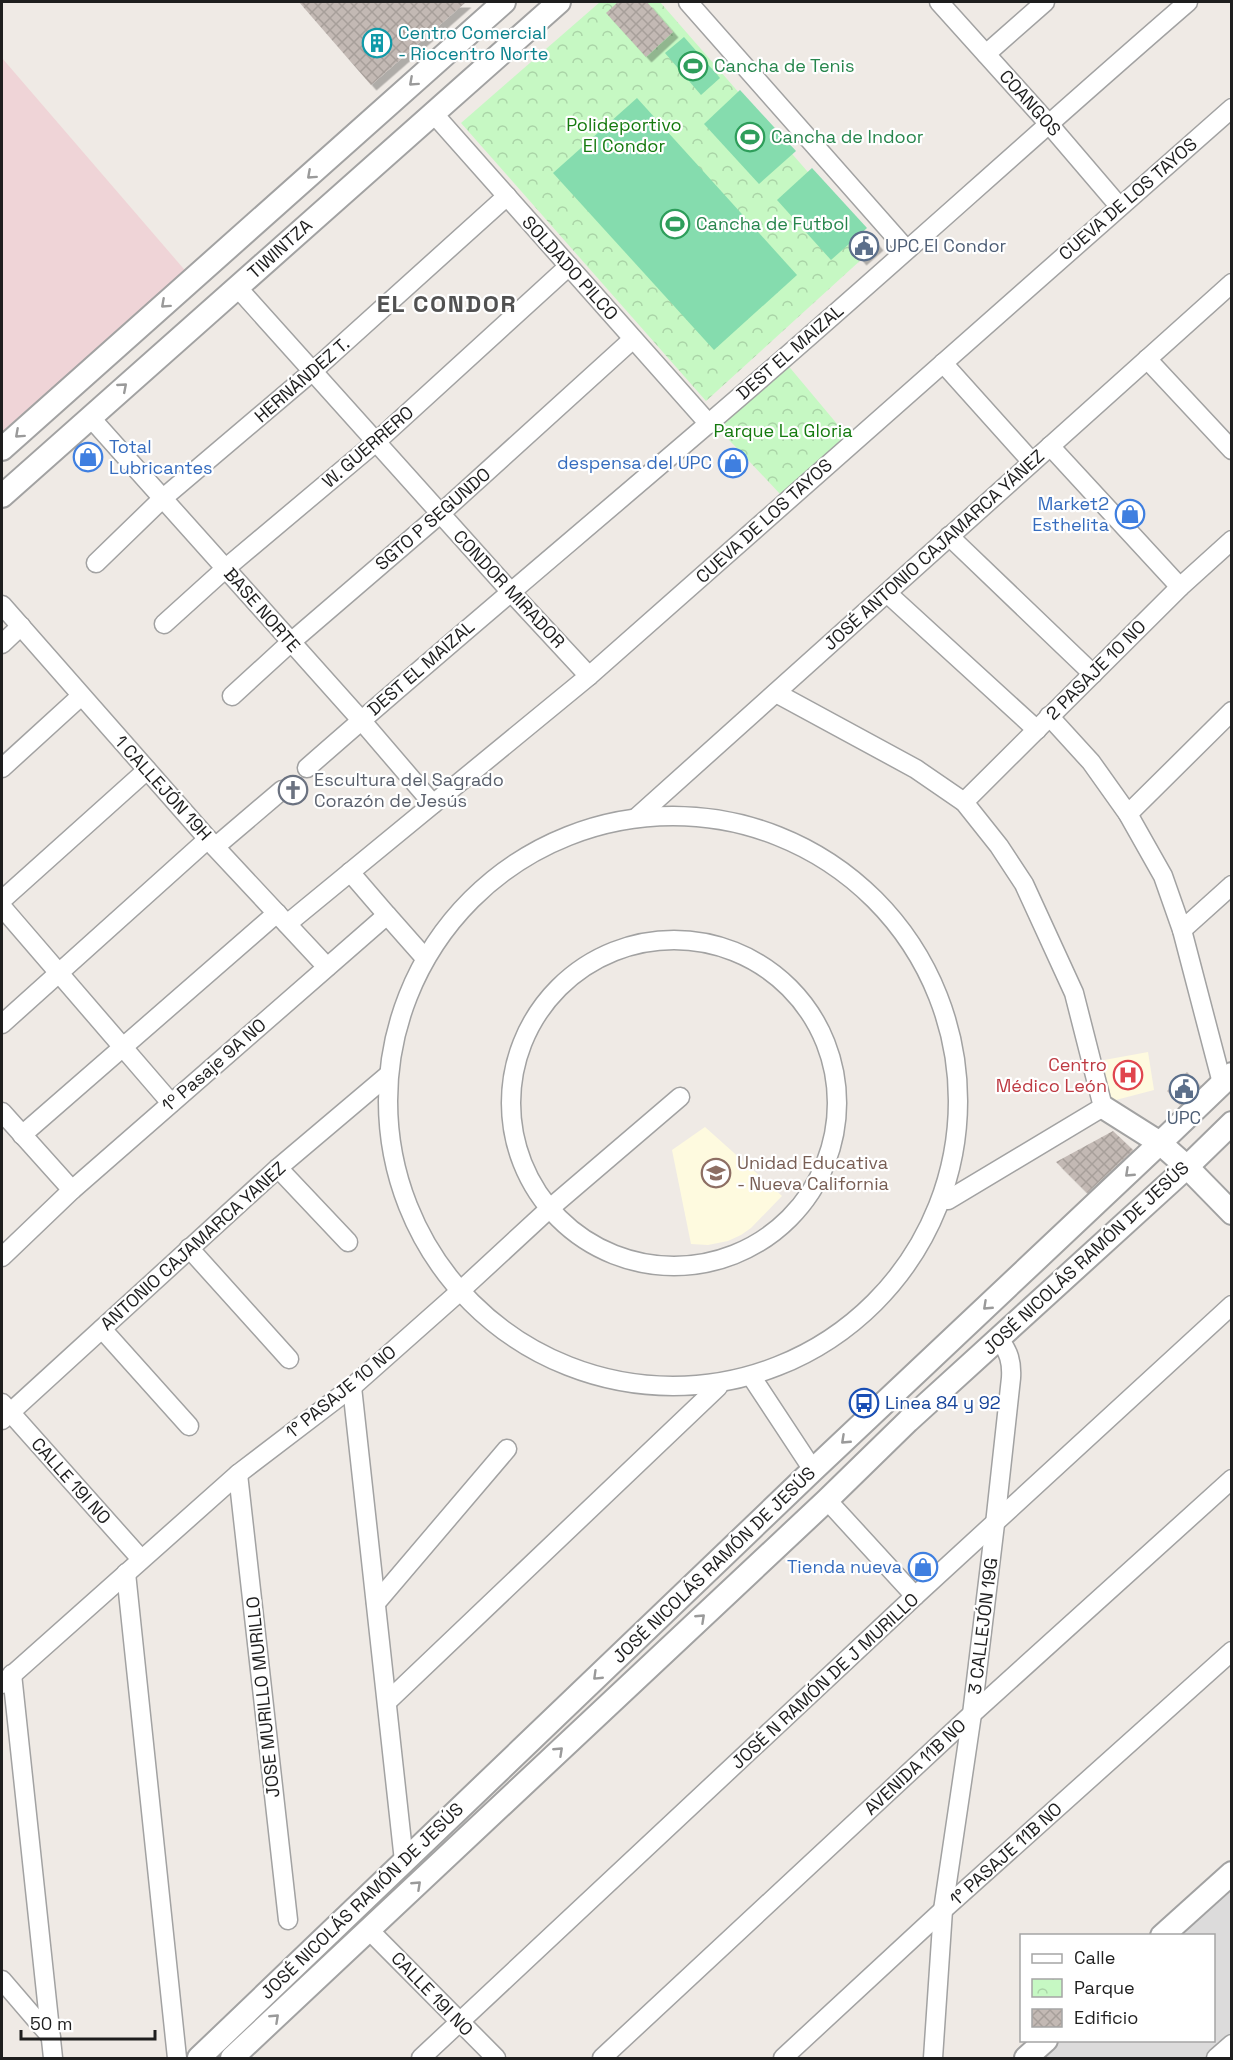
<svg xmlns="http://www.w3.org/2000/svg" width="1233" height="2060" viewBox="0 0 1233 2060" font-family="'Space Grotesk',sans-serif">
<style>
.residential{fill:#dcdbdb}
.commercial{fill:#efd4d7}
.education{fill:#fefadf}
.park{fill:url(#park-crowns)}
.pitch{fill:#85dcae}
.building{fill:url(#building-cross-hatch);filter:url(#shadow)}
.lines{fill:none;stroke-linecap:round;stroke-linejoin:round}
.minor-casing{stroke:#a2a2a2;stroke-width:21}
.tertiary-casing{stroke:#a2a2a2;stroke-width:26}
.minor{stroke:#fff;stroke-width:18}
.tertiary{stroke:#fff;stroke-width:22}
.oneway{stroke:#9a9a9a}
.labels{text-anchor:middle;stroke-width:4.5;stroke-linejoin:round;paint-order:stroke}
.culture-label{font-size:18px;fill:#0d838f;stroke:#fff;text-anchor:start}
.leisure-label{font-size:18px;fill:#27864d;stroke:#fff;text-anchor:start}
.street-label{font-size:18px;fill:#1e1e1e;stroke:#fff}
.park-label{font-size:18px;fill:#157a0f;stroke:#fff}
.service-label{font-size:18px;fill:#4e5e75;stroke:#fff;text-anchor:start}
.shop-label{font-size:18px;fill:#366cbe;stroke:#fff;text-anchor:end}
.worship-label{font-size:18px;fill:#5b616d;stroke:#fff;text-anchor:start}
.health-label{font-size:18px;fill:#be3a42;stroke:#fff;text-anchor:end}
.education-label{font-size:18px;fill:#785e54;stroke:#fff;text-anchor:start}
.transit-label{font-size:18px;fill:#164399;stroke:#fff;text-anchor:start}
.district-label{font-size:24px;font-weight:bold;letter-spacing:1.5px;fill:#515151;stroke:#fff}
</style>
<defs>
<pattern id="park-crowns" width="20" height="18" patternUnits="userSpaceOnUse" patternTransform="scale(1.5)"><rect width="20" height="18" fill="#c6f8c3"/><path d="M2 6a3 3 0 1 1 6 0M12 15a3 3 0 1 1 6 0" fill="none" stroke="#aad4a7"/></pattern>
<pattern id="building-cross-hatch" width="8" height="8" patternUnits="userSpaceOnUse" patternTransform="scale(1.5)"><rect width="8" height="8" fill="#c3b9b4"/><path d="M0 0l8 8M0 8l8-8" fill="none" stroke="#a79f9a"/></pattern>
<filter id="shadow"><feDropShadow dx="5.5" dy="5.5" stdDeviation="0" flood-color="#0004"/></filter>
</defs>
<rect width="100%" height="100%" fill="#efeae5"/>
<path class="residential" d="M1231,1878V2058H1031L1051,2041L1214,2040V1936L1167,1935Z"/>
<path class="commercial" d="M2,58L189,275L2,449Z"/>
<g class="education">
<path d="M1148,1052L1154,1090L1112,1101L1105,1095L1104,1060Z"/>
<path d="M705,1127L782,1196L751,1228L741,1235L728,1241L708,1245L691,1244L672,1150Z"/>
</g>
<g class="park">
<path d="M600,2H660L874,248L706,401L461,123Z"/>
<path d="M786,363L848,437L781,495L715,425Z"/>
</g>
<g class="pitch">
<path d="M684,37L720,78L701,95L665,53Z"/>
<path d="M740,90L796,151L759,184L704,124Z"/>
<path d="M637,98L797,275L714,350L553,173Z"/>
<path d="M812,168L867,228L831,260L777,200Z"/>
</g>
<g class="building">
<path d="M299,2H466L371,85Z"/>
<path d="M618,2H647L673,32L646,57L606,13Z"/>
<path d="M867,232L878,245L861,260L850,247Z"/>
<path d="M1187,1072L1200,1086L1180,1105L1167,1091Z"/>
<path d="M1113,1131L1133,1150L1087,1193L1056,1162Z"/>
</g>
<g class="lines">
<g class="minor-casing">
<g id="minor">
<path d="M688,2L906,249"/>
<path d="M939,2L1048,123L1119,206"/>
<path d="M986,54L1045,2"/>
<path d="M433,113L709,424"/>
<path d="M237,287L510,591L589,676"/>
<path d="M1147,359L1232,450"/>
<path d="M943,363L1032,462"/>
<path d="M90,417L361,720L433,804"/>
<path d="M1050,446L1180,587"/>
<path d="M949,536L1093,674"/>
<path d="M96,563L162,499L313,371L507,196"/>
<path d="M887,593L1037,730"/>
<path d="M2,605L215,847L327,967"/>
<path d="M164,624L226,568L376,442L569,266"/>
<path d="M2,644L21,626"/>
<path d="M776,693L916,769L964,802L999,846L1024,884L1074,993L1103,1107L948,1200"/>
<path d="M232,696L291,642L440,514L633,339"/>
<path d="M1049,716L1091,762L1128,814L1163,876L1182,930L1222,1083"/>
<path d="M2,768L81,696"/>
<path d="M307,768C439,652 574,539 708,424C870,286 1027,141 1188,2"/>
<path d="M964,802L1180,587L1232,540"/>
<path d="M1128,814L1232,711"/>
<circle cx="673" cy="1101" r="285"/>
<path d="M636,818L1232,283"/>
<path d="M215,847L282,790"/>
<path d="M350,872L387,915"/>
<path d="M2,900L147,770"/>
<path d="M2,907L171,1103"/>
<path d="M287,924L589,676L1232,108"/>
<path d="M1182,930L1232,885"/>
<circle cx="674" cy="1103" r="163"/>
<path d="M2,1024L208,839"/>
<path d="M2,1112L72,1190"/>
<path d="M22,1135L277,913"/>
<path d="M278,1168L348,1242"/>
<path d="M189,1248L289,1359"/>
<path d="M2,1257L72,1190L387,915L425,958"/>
<path d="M102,1329L189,1426"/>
<path d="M751,1376L813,1470"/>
<path d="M352,1387L404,1861"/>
<path d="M2,1403L141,1559"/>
<path d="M2,1420L278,1168L388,1075"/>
<path d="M238,1474L288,1920"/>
<path d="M827,1500L915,1596"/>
<path d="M126,1573L177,2058"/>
<path d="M376,1603L507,1449"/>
<path d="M12,1674L53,2058"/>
<path d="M2,1684L238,1474L352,1387L458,1293L549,1209L680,1097"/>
<path d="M387,1702L718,1387"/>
<path d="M369,1930L496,2058"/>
<path d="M2,1980L51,2037"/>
<path d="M421,2058L915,1596L1232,1305"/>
<path d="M602,2058L972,1714L1232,1479"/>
<path d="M783,2058L943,1910L1232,1651"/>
<path d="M933,2058L943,1910L972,1714L995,1524L1011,1378C1012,1362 1009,1352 999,1339"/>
<path d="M1216,2058L1232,2044"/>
</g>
</g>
<g class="tertiary-casing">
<g id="tertiary">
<path d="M2,449L504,2"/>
<path d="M2,496L559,2"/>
<path d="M1103,1107L1160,1143L1187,1167L1232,1213"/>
<path d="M1162,1936L1232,1873"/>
<path d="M199,2058L813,1470L1160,1143L1232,1074"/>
<path d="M232,2058L827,1500L908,1421L1187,1167L1232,1123"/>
<path d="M1026,2058L1046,2040"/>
</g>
</g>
<use href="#minor" class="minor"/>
<use href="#tertiary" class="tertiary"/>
</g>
<defs><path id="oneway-chevron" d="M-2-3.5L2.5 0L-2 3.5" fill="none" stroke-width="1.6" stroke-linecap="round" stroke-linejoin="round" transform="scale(1.5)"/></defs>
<g class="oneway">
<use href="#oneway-chevron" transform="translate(413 82) rotate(138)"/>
<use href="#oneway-chevron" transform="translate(311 175) rotate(138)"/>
<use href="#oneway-chevron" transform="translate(165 304) rotate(138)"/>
<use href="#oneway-chevron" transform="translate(123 387) rotate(-41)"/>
<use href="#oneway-chevron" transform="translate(19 434) rotate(138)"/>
<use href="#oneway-chevron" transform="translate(1129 1173) rotate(137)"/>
<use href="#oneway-chevron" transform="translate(987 1306) rotate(137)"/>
<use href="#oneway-chevron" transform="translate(845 1440) rotate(137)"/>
<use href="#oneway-chevron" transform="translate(701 1618) rotate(-43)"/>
<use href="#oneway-chevron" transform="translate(597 1676) rotate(136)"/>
<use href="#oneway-chevron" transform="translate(559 1751) rotate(-43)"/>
<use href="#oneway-chevron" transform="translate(417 1885) rotate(-43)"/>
<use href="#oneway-chevron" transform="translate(275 2018) rotate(-43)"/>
</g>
<defs>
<g id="building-ring" transform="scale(1.5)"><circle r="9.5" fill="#fff" stroke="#0f9aa8" stroke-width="1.5"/><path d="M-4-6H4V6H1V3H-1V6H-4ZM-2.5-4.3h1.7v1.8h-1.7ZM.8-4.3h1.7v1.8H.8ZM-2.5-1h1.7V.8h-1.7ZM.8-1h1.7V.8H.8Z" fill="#0f9aa8"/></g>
<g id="stadium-ring" transform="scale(1.5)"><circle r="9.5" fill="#fff" stroke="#2e9e5b" stroke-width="1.5"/><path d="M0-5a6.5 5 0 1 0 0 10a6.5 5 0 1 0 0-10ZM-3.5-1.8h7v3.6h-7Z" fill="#2e9e5b"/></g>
<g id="civic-ring" transform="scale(1.5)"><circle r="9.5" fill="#fff" stroke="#5c6f8a" stroke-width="1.5"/><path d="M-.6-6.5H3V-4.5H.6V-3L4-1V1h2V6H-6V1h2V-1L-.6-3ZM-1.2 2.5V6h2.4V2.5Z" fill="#5c6f8a"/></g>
<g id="shop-ring" transform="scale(1.5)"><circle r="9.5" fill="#fff" stroke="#3f7fe0" stroke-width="1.5"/><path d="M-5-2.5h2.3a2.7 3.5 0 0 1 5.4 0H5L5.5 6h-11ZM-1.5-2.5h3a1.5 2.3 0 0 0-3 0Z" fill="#3f7fe0"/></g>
<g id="church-ring" transform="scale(1.5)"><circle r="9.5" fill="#fff" stroke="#6b7280" stroke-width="1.5"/><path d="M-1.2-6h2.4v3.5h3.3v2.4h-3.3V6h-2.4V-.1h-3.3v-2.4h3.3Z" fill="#6b7280"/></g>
<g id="hospital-ring" transform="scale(1.5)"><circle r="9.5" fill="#fff" stroke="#e0444e" stroke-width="1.5"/><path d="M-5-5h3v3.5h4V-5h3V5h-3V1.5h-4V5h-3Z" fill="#e0444e"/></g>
<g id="school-ring" transform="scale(1.5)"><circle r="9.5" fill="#fff" stroke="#8d6e63" stroke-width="1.5"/><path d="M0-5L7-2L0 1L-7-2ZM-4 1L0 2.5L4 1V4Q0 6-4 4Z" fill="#8d6e63"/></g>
<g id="bus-ring" transform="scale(1.5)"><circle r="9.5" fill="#fff" stroke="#1a4fb4" stroke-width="1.5"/><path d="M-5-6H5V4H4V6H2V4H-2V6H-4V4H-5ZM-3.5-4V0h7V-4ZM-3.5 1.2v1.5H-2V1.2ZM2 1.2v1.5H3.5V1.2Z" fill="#1a4fb4"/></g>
</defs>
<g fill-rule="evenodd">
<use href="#building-ring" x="377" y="43"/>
<use href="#stadium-ring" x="693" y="66"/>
<use href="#stadium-ring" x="750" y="137"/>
<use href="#stadium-ring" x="675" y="224"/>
<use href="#civic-ring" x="864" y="246"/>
<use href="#shop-ring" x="88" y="457"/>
<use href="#shop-ring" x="733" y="463"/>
<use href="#shop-ring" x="1130" y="514"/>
<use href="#church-ring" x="293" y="790"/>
<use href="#hospital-ring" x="1128" y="1075"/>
<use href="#civic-ring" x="1184" y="1089"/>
<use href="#school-ring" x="716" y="1173"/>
<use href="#bus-ring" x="864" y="1403"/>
<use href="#shop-ring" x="923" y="1567"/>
</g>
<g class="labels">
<g class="culture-label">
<text x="398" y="39">Centro Comercial<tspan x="398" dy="21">- Riocentro Norte</tspan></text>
</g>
<g class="leisure-label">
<text x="714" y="72">Cancha de Tenis</text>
<text x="771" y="143">Cancha de Indoor</text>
<text x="696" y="230">Cancha de Futbol</text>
</g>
<g class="street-label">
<text transform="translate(1030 103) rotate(48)" y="6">COANGOS</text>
<text transform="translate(1128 199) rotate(-41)" y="6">CUEVA DE LOS TAYOS</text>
<text transform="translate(280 249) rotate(-42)" y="6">TIWINTZA</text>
<text transform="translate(570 268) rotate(48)" y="6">SOLDADO PILCO</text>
<text transform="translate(790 352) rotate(-41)" y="6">DEST EL MAIZAL</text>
<text transform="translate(302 380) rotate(-41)" y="6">HERNÁNDEZ T.</text>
<text transform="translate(368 447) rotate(-41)" y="6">W. GUERRERO</text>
<text transform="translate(433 519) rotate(-41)" y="6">SGTO P SEGUNDO</text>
<text transform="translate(764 521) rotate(-42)" y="6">CUEVA DE LOS TAYOS</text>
<text transform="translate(934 550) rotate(-42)" y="6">JOSÉ ANTONIO CAJAMARCA YÁNEZ</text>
<text transform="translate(509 589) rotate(47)" y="6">CONDOR MIRADOR</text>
<text transform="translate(262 610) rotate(49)" y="6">BASE NORTE</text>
<text transform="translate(421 668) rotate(-41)" y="6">DEST EL MAIZAL</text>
<text transform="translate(1096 670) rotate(-45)" y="6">2 PASAJE 10 NO</text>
<text transform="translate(163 788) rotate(48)" y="6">1 CALLEJÓN 19H</text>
<text transform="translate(214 1065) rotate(-41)" y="6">1º Pasaje 9A NO</text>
<text transform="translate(193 1246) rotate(-42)" y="6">ANTONIO CAJAMARCA YANEZ</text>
<text transform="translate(1086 1258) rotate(-43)" y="6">JOSÉ NICOLÁS RAMÓN DE JESÚS</text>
<text transform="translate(341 1392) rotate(-39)" y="6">1° PASAJE 10 NO</text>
<text transform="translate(71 1481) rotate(48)" y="6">CALLE 19I NO</text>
<text transform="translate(714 1565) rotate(-44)" y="6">JOSÉ NICOLÁS RAMÓN DE JESÚS</text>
<text transform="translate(983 1626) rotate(-83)" y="6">3 CALLEJÓN 19G</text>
<text transform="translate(825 1681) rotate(-43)" y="6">JOSÉ N RAMÓN DE J MURILLO</text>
<text transform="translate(263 1697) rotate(-96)" y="6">JOSE MURILLO MURILLO</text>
<text transform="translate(915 1767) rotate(-43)" y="6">AVENIDA 11B NO</text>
<text transform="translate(1006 1854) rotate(-42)" y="6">1° PASAJE 11B NO</text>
<text transform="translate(362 1901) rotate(-44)" y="6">JOSÉ NICOLÁS RAMÓN DE JESÚS</text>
<text transform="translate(432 1994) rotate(46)" y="6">CALLE 19I NO</text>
</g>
<g class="park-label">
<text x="624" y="131">Polideportivo<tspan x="624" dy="21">El Condor</tspan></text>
<text x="783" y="437">Parque La Gloria</text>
</g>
<g class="service-label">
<text x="885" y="252">UPC El Condor</text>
<text x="1184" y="1124" text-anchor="middle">UPC</text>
</g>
<g class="shop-label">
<text x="109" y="453" text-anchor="start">Total<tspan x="109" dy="21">Lubricantes</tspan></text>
<text x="712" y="469">despensa del UPC</text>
<text x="1109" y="510">Market2<tspan x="1109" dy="21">Esthelita</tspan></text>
<text x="902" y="1573">Tienda nueva</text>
</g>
<g class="worship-label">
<text x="314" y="786">Escultura del Sagrado<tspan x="314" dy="21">Corazón de Jesús</tspan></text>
</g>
<g class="health-label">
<text x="1107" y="1071">Centro<tspan x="1107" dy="21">Médico León</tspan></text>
</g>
<g class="education-label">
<text x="737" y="1169">Unidad Educativa<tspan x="737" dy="21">- Nueva California</tspan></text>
</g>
<g class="transit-label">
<text x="885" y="1409">Linea 84 y 92</text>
</g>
<g class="district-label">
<text x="447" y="312">EL CONDOR</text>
</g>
</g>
<rect width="1233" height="2060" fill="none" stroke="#1e1e1e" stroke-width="6"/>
<rect x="1020" y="1934" width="195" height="108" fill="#ffffff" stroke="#a5a5a5" stroke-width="1.5"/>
<rect x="1032" y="1954" width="30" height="9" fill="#ffffff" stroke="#a5a5a5" stroke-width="1.5"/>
<text x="1074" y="1964" font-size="18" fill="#1e1e1e">Calle</text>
<rect x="1032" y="1979" width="30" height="18" fill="url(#park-crowns)" stroke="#a5a5a5" stroke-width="1.5"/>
<text x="1074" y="1994" font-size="18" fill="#1e1e1e">Parque</text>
<rect x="1032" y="2009" width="30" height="18" fill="url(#building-cross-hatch)" stroke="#a5a5a5" stroke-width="1.5"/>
<text x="1074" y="2024" font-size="18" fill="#1e1e1e">Edificio</text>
<path d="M21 2030v9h134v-9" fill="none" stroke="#1e1e1e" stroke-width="3"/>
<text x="30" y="2030" font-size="18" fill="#1e1e1e" stroke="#ffffff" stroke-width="4.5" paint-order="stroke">50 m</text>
</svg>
